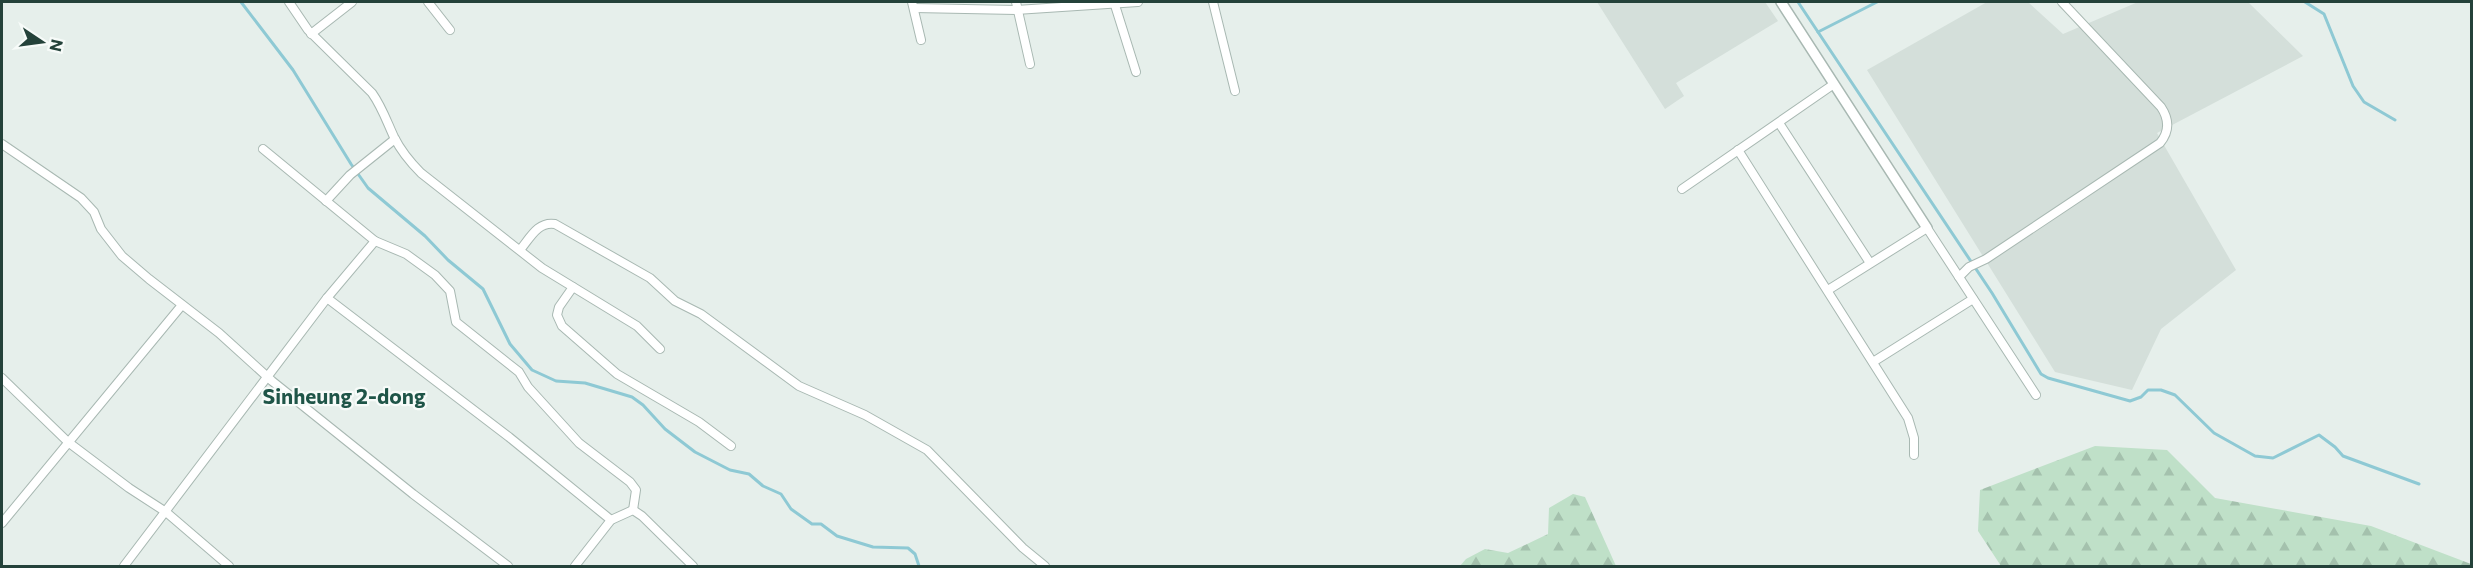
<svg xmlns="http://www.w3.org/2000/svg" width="2473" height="568" viewBox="0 0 2473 568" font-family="Commissioner,sans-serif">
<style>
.built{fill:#d4dfda}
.forest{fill:url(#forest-firs)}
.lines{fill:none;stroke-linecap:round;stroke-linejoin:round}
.stream{stroke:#8ec9d4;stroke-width:3}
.minor-casing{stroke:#a8b8b2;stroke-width:10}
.tertiary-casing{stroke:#a8b8b2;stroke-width:12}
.minor{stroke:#fff;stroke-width:8}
.tertiary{stroke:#fff;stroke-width:9}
.labels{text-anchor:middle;stroke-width:4.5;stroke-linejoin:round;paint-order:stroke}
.quarter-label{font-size:21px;font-weight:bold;fill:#1f5548;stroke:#f7fbf9}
</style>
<defs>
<pattern id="forest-firs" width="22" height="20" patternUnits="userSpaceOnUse" patternTransform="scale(1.5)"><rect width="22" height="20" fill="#bfe0c8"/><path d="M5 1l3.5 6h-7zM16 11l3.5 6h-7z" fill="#a4c1ad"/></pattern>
</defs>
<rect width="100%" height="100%" fill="#e6efeb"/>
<g class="built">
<path d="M1597,2H1765L1778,21L1676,83L1684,96L1665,109Z"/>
<path d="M1987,2H2028L2063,34L2138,2H2248L2303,56L2157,133L2236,270L2161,329L2132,390L2055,372L1867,70Z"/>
</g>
<g class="forest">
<path d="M2095,446L2167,450L2215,498L2371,526L2471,564V566H2001L1978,531L1980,490Z"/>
<path d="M1573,494L1585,497L1616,566H1460L1466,559L1485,549L1508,553L1548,534L1549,508Z"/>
</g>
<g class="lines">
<g class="stream">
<path d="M241,2L293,70L351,164L368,188L425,236L448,260L483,289L510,344L532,370L556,381L585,383L632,397L643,405L665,429L695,452L730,470L749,474L763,486L781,494L791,509L812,524H821L837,536L873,547L908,548L915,554L919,566"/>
<path d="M1798,2L1992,293L2041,374L2048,378L2130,401L2141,397L2148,390H2161L2175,395L2214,433L2255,456L2273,458L2319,435L2335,447L2343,456L2419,484"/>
<path d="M2305,2L2324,14L2353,86L2364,102L2395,120"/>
<path d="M1818,32L1877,2"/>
</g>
<g class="minor-casing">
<g id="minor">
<path d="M289,2L308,30L372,93C382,107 387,122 394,137C401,151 410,162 421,173L542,268L637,326L660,349"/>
<path d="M428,2L450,30"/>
<path d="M912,2L921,40"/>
<path d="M1016,2L1030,64"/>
<path d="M1114,2L1136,72"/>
<path d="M1213,2L1235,91"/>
<path d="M914,8L1016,10L1138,2"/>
<path d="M311,34L352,2"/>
<path d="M1779,123L1870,263"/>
<path d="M2,144L81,198L94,212L101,229L122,256L149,279L219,333L272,381L413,494L508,566"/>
<path d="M263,149L375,241L406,254L435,275L450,291L456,322L519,372L528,387L579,443L630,482L636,490L633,510"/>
<path d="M1738,150L1908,418L1914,438V455"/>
<path d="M1682,189L1834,84"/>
<path d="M326,201L350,175L395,139"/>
<path d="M520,250C530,238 538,221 555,224L650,278L675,301L701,314L799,386L865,415L927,450L1023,548L1045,566"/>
<path d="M1959,277L1969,267L1986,259L2160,143C2170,131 2169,119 2161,107L2062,2"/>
<path d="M573,287L559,307L557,315L562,326L617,374L699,422L731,446"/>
<path d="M1828,290L1927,228L2036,395"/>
<path d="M327,298L509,437L611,520"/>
<path d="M1873,362L1973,299"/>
<path d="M2,378L68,442L129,488L166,512L229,566"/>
<path d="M2,523L182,305"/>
<path d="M124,566L327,298L375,241"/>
<path d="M575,566L611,520L633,510L642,516L693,566"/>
</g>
</g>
<g class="tertiary-casing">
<path id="tertiary" d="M1781,2L1927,228"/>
</g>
<use href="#minor" class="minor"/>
<use href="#tertiary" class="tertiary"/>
</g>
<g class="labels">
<g class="quarter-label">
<text x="344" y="404">Sinheung 2-dong</text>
</g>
</g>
<rect width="2473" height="568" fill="none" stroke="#24423a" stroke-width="6"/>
<g transform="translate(42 42) rotate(103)" stroke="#f7fbf9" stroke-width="4.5" paint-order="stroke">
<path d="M0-4.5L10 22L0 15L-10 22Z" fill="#24423a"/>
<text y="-9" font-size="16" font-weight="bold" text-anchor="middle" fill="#24423a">N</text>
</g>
</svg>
